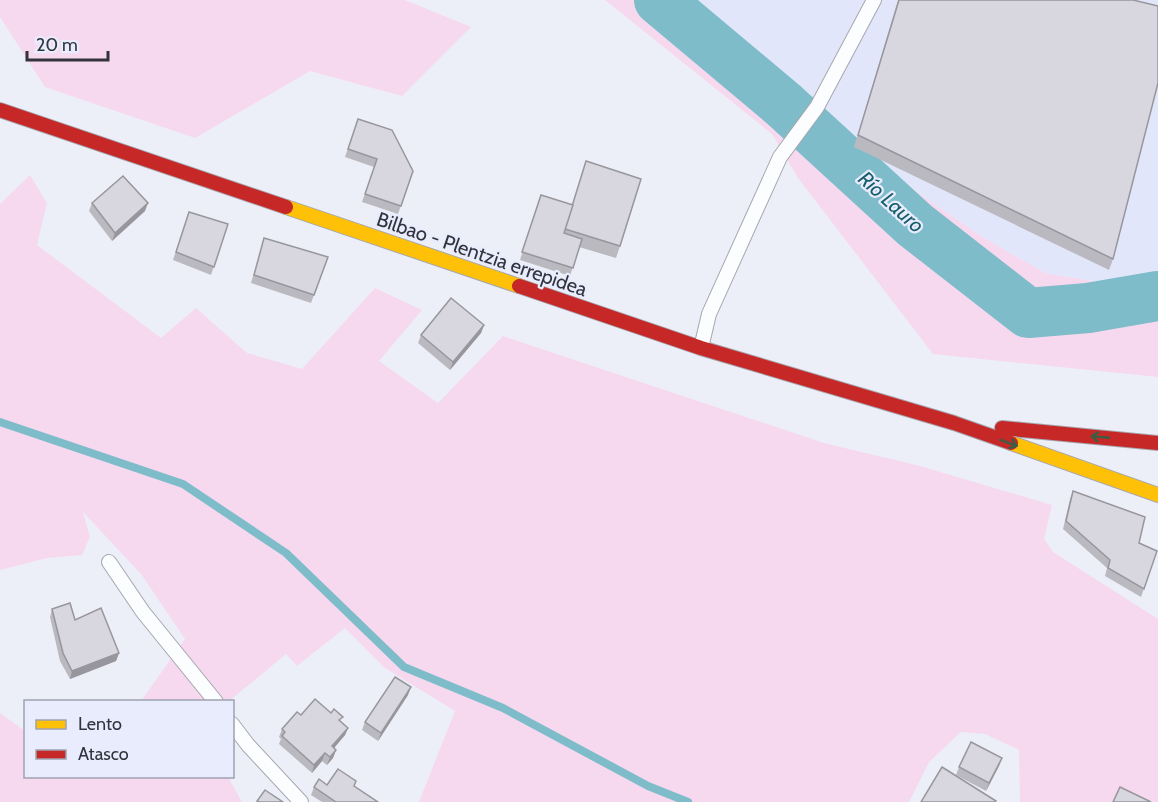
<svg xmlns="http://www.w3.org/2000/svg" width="1158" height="802" viewBox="0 0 1158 802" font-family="Cabin,sans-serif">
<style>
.built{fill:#e2e6fa}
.green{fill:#f6d8ef}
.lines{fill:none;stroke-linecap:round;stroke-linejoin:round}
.stream{stroke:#7ebcca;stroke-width:8}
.river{stroke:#7ebcca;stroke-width:50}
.lane-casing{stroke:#a6a7af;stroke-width:16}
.slow-casing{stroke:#a6a7af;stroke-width:16}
.jam-casing{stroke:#a6a7af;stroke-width:16}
.lane{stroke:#fcfdfe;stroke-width:14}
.slow{stroke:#ffc107;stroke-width:14}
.jam{stroke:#c62828;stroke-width:14}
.wall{fill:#bab9c0}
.shaded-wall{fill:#97969c}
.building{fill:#d8d7df;stroke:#97969c;stroke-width:1.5}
.oneway{stroke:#3b5e43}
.labels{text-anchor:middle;stroke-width:4.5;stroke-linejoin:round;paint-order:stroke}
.street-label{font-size:20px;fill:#32333c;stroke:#e8ecfd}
.water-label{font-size:21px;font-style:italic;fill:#165e6b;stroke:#e8ecfd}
</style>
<rect width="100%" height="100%" fill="#edeff8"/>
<path class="built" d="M676,0H1158V272L1096,282L1045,273L984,238L852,148L792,93Z"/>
<g class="green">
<path d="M0,0H405L471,27L402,96L310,71L195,138L45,87L0,17Z"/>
<path d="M605,0H676L792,93L852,148L984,238L1045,273L1096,282L1158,272V377L933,354L798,178L772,134Z"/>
<path d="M30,175L47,203L37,245L161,338L196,308L247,353L302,369L375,288L422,310L379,361L438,403L503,336L824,443L920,466L1052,505L1044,539L1053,552L1158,619V802H1020L1019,750L985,734L961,732L929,762L909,802H419L455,711L385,668L345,628L297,666L286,654L229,701H141L185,639L141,574L83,512L90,537L82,555L47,558L0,570V204Z"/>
<path d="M0,713L25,731L26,776L228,777L242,802H0Z"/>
</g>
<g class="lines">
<path class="stream" d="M0,422L183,484L286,553L404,667L503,708L648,786L688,802"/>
<path class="river" d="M659,0L784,105L915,225L1028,313L1088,308L1158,296"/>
<g class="lane-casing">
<g id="lane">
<path d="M701,348L709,314L780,157L817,107L874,0"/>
<path d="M109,562L143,612L216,702"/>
<path d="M232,724L248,745L301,802"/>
</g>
</g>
<g class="slow-casing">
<g id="slow">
<path d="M286,207L519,286"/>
<path d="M1011,443L1158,495"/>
</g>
</g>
<g class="jam-casing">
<g id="jam">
<path d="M0,110L286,207"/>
<path d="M519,286L701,348L954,423L1011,443"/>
<path d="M1002,428L1158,443"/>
</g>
</g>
<use href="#lane" class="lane"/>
<use href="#slow" class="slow"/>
<use href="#jam" class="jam"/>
</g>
<g class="wall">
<path d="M898,0H1133L1113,259L1109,270L854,147Z"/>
<path d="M358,119L413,171L398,214L362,202L374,167L345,157Z"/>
<path d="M586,161L620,246L616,258L579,247L570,276L520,260L538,203L572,205Z"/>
<path d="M92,203L145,211L112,241L89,211Z"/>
<path d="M189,212L228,224L211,275L173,260Z"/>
<path d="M264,238L328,257L311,303L251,283Z"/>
<path d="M484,325L481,333L450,370L418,343L421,335Z"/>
<path d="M1073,491L1139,543L1157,551L1141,597L1105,576L1107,568L1063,529L1070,499Z"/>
<path d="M52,609L75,620L119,653L116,661L70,679L60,661L50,617Z"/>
<path d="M408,695L378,741L362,730L365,722Z"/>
<path d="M301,715L341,722L348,728L345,735L334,748L336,750L333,758L327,765L322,761L312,773L279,744L281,739L279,737L282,729Z"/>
<path d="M1002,758L999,766L986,791L956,775L959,767Z"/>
<path d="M356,781L354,787L378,802H322L311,795L314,787L327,784Z"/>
</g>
<g class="shaded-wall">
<path d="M148,203L145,211L112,241L115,233Z"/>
<path d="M484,325L481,333L450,370L453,362Z"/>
<path d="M119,653L116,661L70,679L72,671Z"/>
<path d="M411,687L408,695L378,741L381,733Z"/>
<path d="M348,728L345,735L329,754L332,746Z"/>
<path d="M336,750L333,758L327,765L330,757Z"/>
<path d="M325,753L322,761L312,773L314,765Z"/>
<path d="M1002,758L999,766L986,791L989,783Z"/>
</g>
<g class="building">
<path d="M899,0H1133L1158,6V83L1113,259L858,135Z"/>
<path d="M358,119L392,130L413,171L401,206L365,194L377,159L348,149Z"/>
<path d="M586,161L641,179L620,246L565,229Z"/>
<path d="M123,176L148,203L115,233L92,203Z"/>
<path d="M541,195L573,205L564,233L582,239L573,268L522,252Z"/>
<path d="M189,212L228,224L214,267L176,252Z"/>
<path d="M264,238L328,257L314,295L254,275Z"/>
<path d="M451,298L484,325L453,362L421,335Z"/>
<path d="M1073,491L1145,517L1139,543L1157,551L1144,589L1108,568L1110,560L1066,521Z"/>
<path d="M70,603L75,620L101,608L119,653L72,671L63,653L52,609Z"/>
<path d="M395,677L411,687L381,733L365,722Z"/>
<path d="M315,699L331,713L334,709L343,717L339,720L348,728L332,746L336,750L330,757L325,753L314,765L282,736L285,732L282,729L297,712L301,715Z"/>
<path d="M971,742L1002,758L989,783L959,767Z"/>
<path d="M942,767L996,801L995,802H921Z"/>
<path d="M338,769L356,781L354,786L378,802H336L314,787L319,779L327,785Z"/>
<path d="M1120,787L1151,802H1113Z"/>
<path d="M265,790L283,802H260L257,801Z"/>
</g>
<defs><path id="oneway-shaft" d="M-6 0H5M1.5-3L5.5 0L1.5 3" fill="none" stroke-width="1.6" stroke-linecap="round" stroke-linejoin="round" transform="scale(1.5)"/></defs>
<g class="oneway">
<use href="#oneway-shaft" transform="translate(1100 437) rotate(-175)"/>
<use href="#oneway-shaft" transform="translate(1009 443) rotate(20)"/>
</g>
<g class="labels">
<g class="street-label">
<text transform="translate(482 254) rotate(19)" y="7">Bilbao - Plentzia errepidea</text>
</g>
<g class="water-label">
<text transform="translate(891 202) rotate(42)" y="7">Río Lauro</text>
</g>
</g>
<rect x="24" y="700" width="210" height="78" fill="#e8ecfd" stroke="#9fa2b0" stroke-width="1.5"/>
<rect x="36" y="720" width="30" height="9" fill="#ffc107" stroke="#9fa2b0" stroke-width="1.5"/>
<text x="78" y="730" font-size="18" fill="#32333c">Lento</text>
<rect x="36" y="750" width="30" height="9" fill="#c62828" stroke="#9fa2b0" stroke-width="1.5"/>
<text x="78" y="760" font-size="18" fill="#32333c">Atasco</text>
<path d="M27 51v9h81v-9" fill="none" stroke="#32333c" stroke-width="3"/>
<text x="36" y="51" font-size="18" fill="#32333c" stroke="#e8ecfd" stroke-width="4.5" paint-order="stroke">20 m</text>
</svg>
